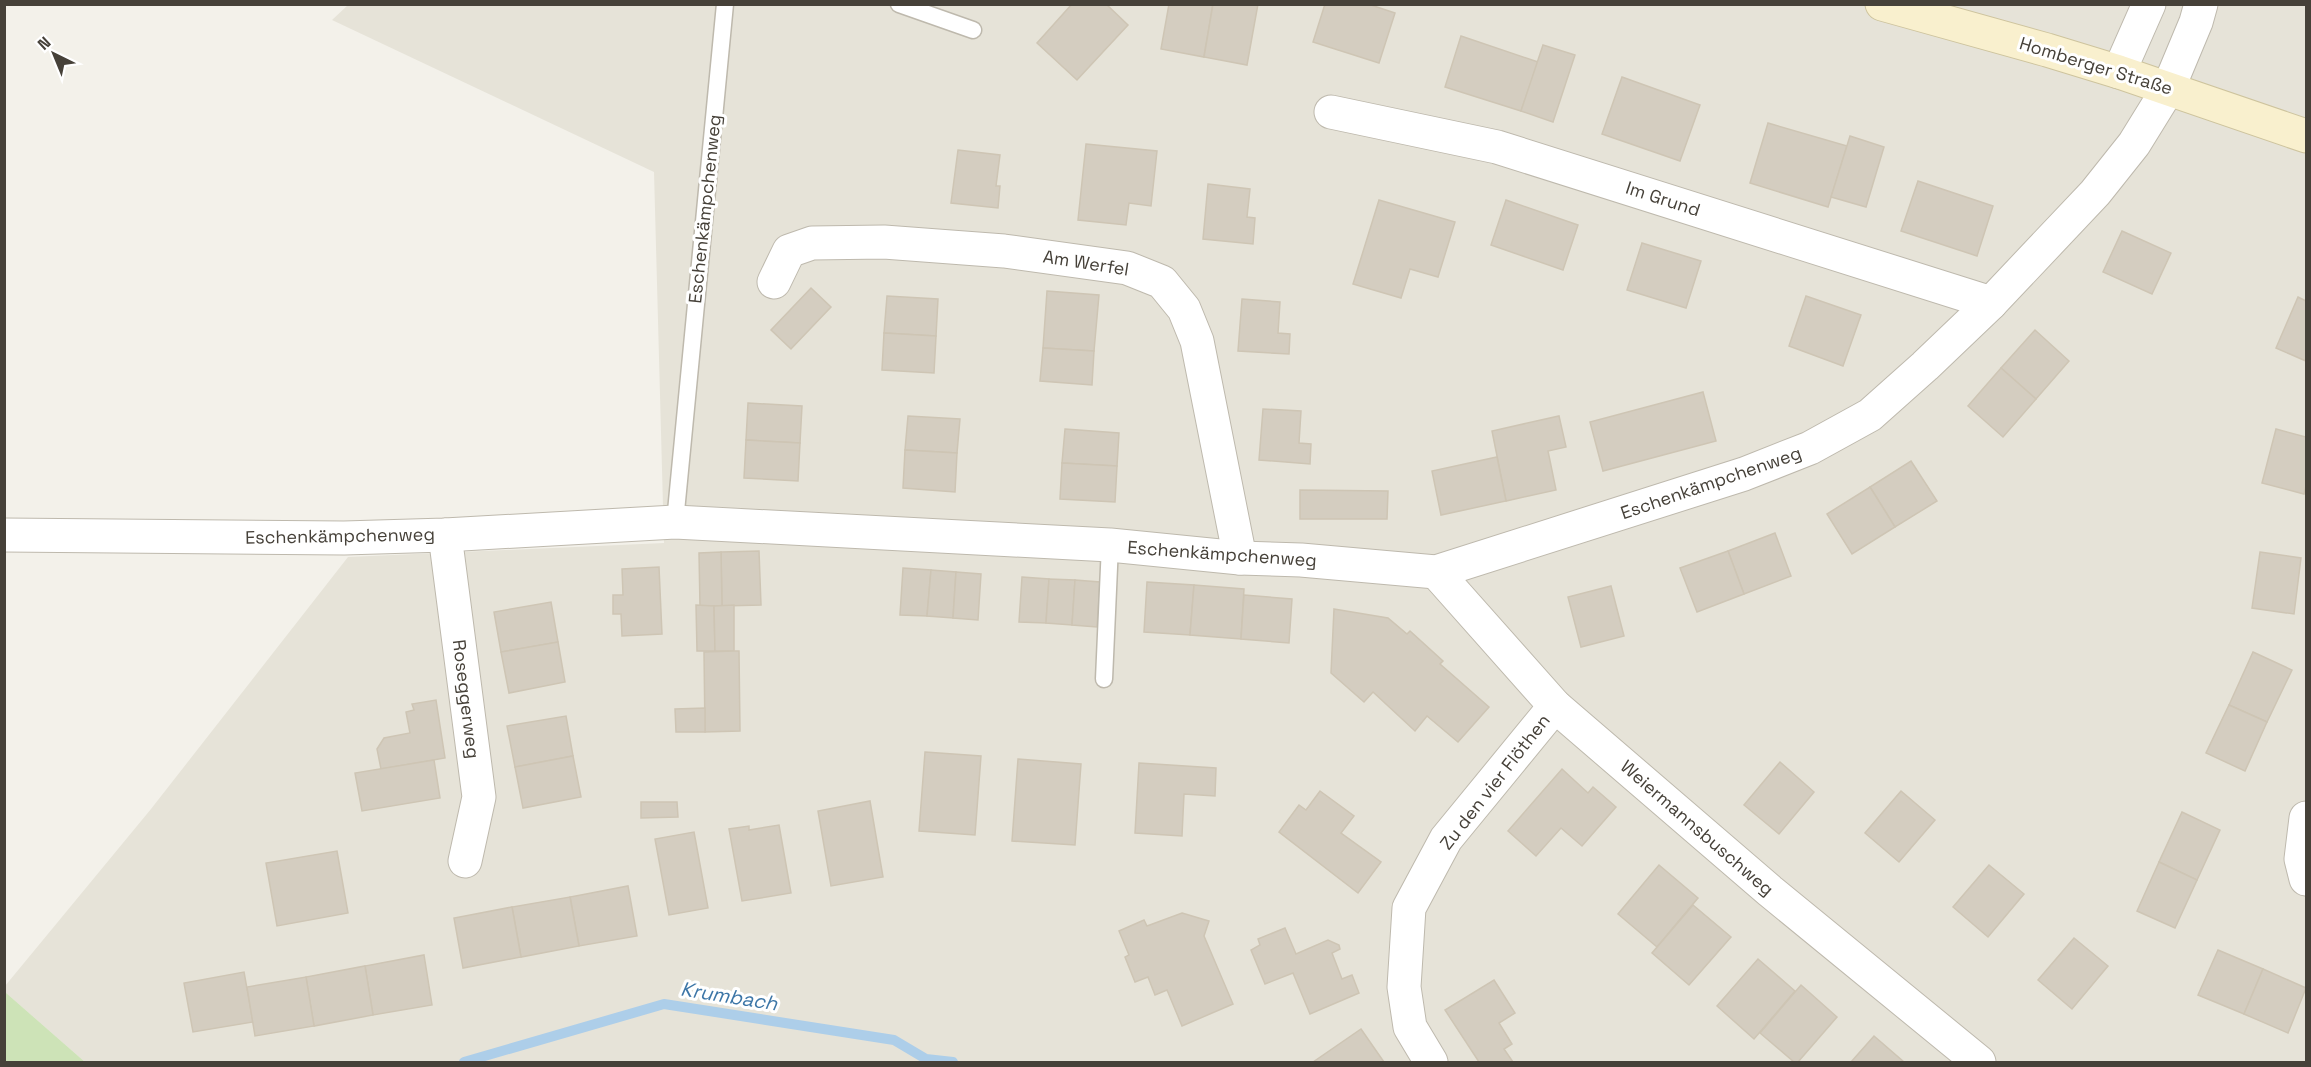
<svg xmlns="http://www.w3.org/2000/svg" width="2311" height="1067" viewBox="0 0 2311 1067" font-family="'Space Grotesk',sans-serif">
<style>
.residential{fill:#e6e3d8}
.green{fill:#cde3b7}
.lines{fill:none;stroke-linecap:round;stroke-linejoin:round}
.stream{stroke:#adcee9;stroke-width:10}
.building{fill:#d4cdc0;stroke:#cec5b4;stroke-width:1.5}
.service-casing{stroke:#beb9ad;stroke-width:19}
.minor-casing{stroke:#beb9ad;stroke-width:35}
.secondary-casing{stroke:#cec49e;stroke-width:35}
.service{stroke:#fff;stroke-width:16}
.minor{stroke:#fff;stroke-width:33}
.secondary{stroke:#f9f0ce;stroke-width:33}
.labels{text-anchor:middle;stroke-width:6;stroke-linejoin:round;paint-order:stroke}
.street-label{font-size:18px;fill:#464139;stroke:#fff}
.water-label{font-size:20px;font-style:italic;fill:#3d76a7;stroke:#fff}
</style>
<rect width="100%" height="100%" fill="#f3f1ea"/>
<path class="residential" d="M348,5H2306V1062H85L5,992V986L151,809L348,557L664,543L654,172L332,20Z"/>
<path class="green" d="M4,992H5L85,1062H5Z"/>
<g class="lines">
<path class="stream" d="M464,1062L664,1004L894,1040L926,1059L953,1062"/>
</g>
<g class="building">
<path d="M1072,4H1106L1128,25L1077,80L1037,43Z"/>
<path d="M1169,4H1213L1204,57L1161,49Z"/>
<path d="M1213,4H1258L1247,65L1204,57Z"/>
<path d="M1325,4H1368L1395,13L1379,63L1313,42Z"/>
<path d="M1461,36L1538,62L1521,111L1445,87Z"/>
<path d="M1543,45L1575,55L1553,122L1521,111Z"/>
<path d="M1622,77L1700,105L1680,161L1602,134Z"/>
<path d="M1768,123L1847,146L1828,207L1750,183Z"/>
<path d="M1850,136L1884,147L1866,207L1831,197Z"/>
<path d="M1086,144L1157,151L1151,206L1129,203L1126,225L1078,220Z"/>
<path d="M958,150L1000,155L996,186H1000L998,208L951,203Z"/>
<path d="M1918,181L1993,206L1977,256L1901,231Z"/>
<path d="M1208,184L1250,189L1247,217L1255,218L1253,244L1203,239Z"/>
<path d="M1379,200L1455,222L1438,277L1410,269L1401,298L1353,284Z"/>
<path d="M1506,200L1578,225L1563,270L1491,245Z"/>
<path d="M2122,231L2171,253L2152,294L2103,272Z"/>
<path d="M1642,243L1701,261L1686,308L1627,290Z"/>
<path d="M811,288L831,307L791,349L771,330Z"/>
<path d="M1047,291L1099,295L1094,351L1043,348Z"/>
<path d="M887,296L938,299L936,336L884,333Z"/>
<path d="M1806,296L1861,315L1843,366L1789,346Z"/>
<path d="M2298,297L2306,301V361L2276,348Z"/>
<path d="M1242,299L1280,302L1278,333L1290,334L1289,354L1238,351Z"/>
<path d="M2035,330L2069,361L2036,399L2001,368Z"/>
<path d="M884,333L936,336L934,373L882,370Z"/>
<path d="M1043,348L1094,351L1092,385L1040,381Z"/>
<path d="M2001,368L2036,399L2003,437L1968,406Z"/>
<path d="M1703,392L1716,441L1603,471L1590,422Z"/>
<path d="M748,403L802,406L800,443L746,440Z"/>
<path d="M1263,409L1301,411L1299,443L1311,444L1310,464L1259,460Z"/>
<path d="M908,416L960,419L957,453L905,450Z"/>
<path d="M1559,416L1566,447L1548,451L1556,490L1506,501L1492,431Z"/>
<path d="M1065,429L1119,433L1117,466L1062,463Z"/>
<path d="M2276,429L2306,437V486L2304,494L2262,483Z"/>
<path d="M746,440L800,443L798,481L744,478Z"/>
<path d="M905,450L957,453L955,492L903,488Z"/>
<path d="M1497,457L1506,501L1441,515L1432,471Z"/>
<path d="M1911,461L1937,501L1895,527L1870,487Z"/>
<path d="M1062,463L1117,466L1115,502L1060,499Z"/>
<path d="M1870,487L1895,527L1852,554L1827,514Z"/>
<path d="M1300,490L1388,491L1387,519H1300Z"/>
<path d="M1775,533L1791,576L1744,594L1728,551Z"/>
<path d="M759,551L761,605L722,606L721,552Z"/>
<path d="M1728,551L1744,594L1697,612L1680,568Z"/>
<path d="M721,552L722,606H700L699,553Z"/>
<path d="M2260,552L2301,558L2294,614L2252,608Z"/>
<path d="M659,567L662,634L622,636L621,614H613V595H623L622,569Z"/>
<path d="M903,568L931,570L927,616L900,615Z"/>
<path d="M931,570L956,572L953,618L927,616Z"/>
<path d="M956,572L981,574L978,620L953,618Z"/>
<path d="M1022,577L1049,579L1046,623L1019,622Z"/>
<path d="M1049,579L1075,580L1072,625L1046,623Z"/>
<path d="M1075,580L1100,582L1097,627L1072,625Z"/>
<path d="M1147,582L1194,585L1190,635L1144,632Z"/>
<path d="M1194,585L1244,589L1241,639L1190,635Z"/>
<path d="M1611,586L1624,636L1581,647L1568,597Z"/>
<path d="M1244,595L1292,599L1289,643L1241,639Z"/>
<path d="M551,602L558,642L501,652L494,612Z"/>
<path d="M696,605L714,606L715,651H697Z"/>
<path d="M734,605V651H715L714,606Z"/>
<path d="M1334,609L1388,618L1407,634L1410,631L1443,661L1440,664L1489,707L1458,742L1427,716L1415,731L1373,692L1364,702L1331,673Z"/>
<path d="M558,642L565,682L509,693L501,652Z"/>
<path d="M734,651H739L740,731L705,732L704,652Z"/>
<path d="M2253,652L2292,670L2267,722L2229,705Z"/>
<path d="M436,700L445,758L381,769L377,749L384,738L410,733L406,712L414,710L412,704Z"/>
<path d="M2229,705L2267,722L2245,771L2206,753Z"/>
<path d="M705,708V732H676L675,709Z"/>
<path d="M566,716L573,756L515,767L507,726Z"/>
<path d="M925,752L981,756L975,835L919,831Z"/>
<path d="M573,756L581,797L523,808L515,767Z"/>
<path d="M1018,759L1081,764L1075,845L1012,841Z"/>
<path d="M434,760L440,798L362,811L355,773Z"/>
<path d="M1780,762L1814,792L1779,834L1744,805Z"/>
<path d="M1139,763L1216,768L1215,796L1184,794L1182,836L1135,833Z"/>
<path d="M1562,769L1588,793L1593,787L1616,807L1582,846L1561,828L1536,856L1508,831Z"/>
<path d="M1320,791L1354,816L1341,833L1381,862L1358,893L1279,832L1299,805L1306,810Z"/>
<path d="M1901,791L1935,820L1899,862L1865,833Z"/>
<path d="M870,801L883,877L831,886L818,811Z"/>
<path d="M641,802H677L678,817L641,818Z"/>
<path d="M2182,812L2220,830L2197,880L2159,862Z"/>
<path d="M779,825L791,893L742,901L729,829L749,826V830Z"/>
<path d="M694,832L708,908L669,915L655,839Z"/>
<path d="M337,851L348,913L277,926L266,863Z"/>
<path d="M2159,862L2197,880L2175,928L2137,911Z"/>
<path d="M1659,865L1698,898L1657,947L1618,914Z"/>
<path d="M1989,865L2024,894L1988,937L1953,907Z"/>
<path d="M628,886L637,936L579,946L570,897Z"/>
<path d="M570,897L579,946L521,957L512,907Z"/>
<path d="M1693,905L1731,937L1689,985L1652,953Z"/>
<path d="M512,907L521,957L463,968L454,918Z"/>
<path d="M1182,913L1209,921L1204,936L1233,1004L1182,1026L1167,990L1155,995L1148,977L1135,982L1125,957L1129,955L1119,931L1144,920L1147,926Z"/>
<path d="M1285,928L1296,954L1328,940L1339,945L1340,949L1332,953L1342,979L1352,975L1359,993L1310,1014L1293,973L1265,984L1251,950L1260,945L1258,939Z"/>
<path d="M2074,938L2108,966L2072,1009L2038,980Z"/>
<path d="M2218,950L2263,969L2244,1014L2198,995Z"/>
<path d="M424,955L432,1005L373,1015L365,966Z"/>
<path d="M1758,959L1795,991L1754,1039L1717,1006Z"/>
<path d="M365,966L373,1015L314,1026L306,977Z"/>
<path d="M2263,969L2306,988L2288,1033L2244,1014Z"/>
<path d="M244,972L253,1022L193,1032L184,983Z"/>
<path d="M306,977L314,1026L255,1036L247,987Z"/>
<path d="M1494,980L1515,1013L1499,1023L1512,1044L1504,1049L1513,1062H1479L1445,1010Z"/>
<path d="M1801,985L1837,1017L1798,1062H1794L1760,1033Z"/>
<path d="M1361,1029L1384,1062H1311H1313Z"/>
<path d="M1874,1036L1904,1062H1851Z"/>
</g>
<g class="lines">
<g class="service-casing">
<g id="service">
<path d="M899,4L973,30"/>
<path d="M675,522L725,4"/>
<path d="M1104,679L1110,545"/>
</g>
</g>
<g class="minor-casing">
<g id="minor">
<path d="M2119,72L2149,4"/>
<path d="M1331,112L1497,147L1991,303"/>
<path d="M774,282L789,251L812,243L884,242L1004,251L1127,268L1162,282L1184,309L1197,341L1240,558"/>
<path d="M4,535L344,538L445,535L675,522L1110,545L1240,558L1301,560L1436,572L1744,474L1810,448L1870,415L1925,366L1991,303L2095,193L2134,144L2168,89L2196,22L2201,4"/>
<path d="M445,535L479,797L465,861"/>
<path d="M1436,572L1555,706L1770,891L1979,1062"/>
<path d="M2306,818L2301,859L2306,879"/>
<path d="M1431,1062L1410,1027L1404,987L1409,908L1446,839L1555,706"/>
</g>
</g>
<g class="secondary-casing">
<path id="secondary" d="M1882,4L2047,50L2119,72L2306,136"/>
</g>
<use href="#service" class="service"/>
<use href="#minor" class="minor"/>
<use href="#secondary" class="secondary"/>
</g>
<g class="labels">
<g class="street-label">
<text transform="translate(2096 66) rotate(17)" y="6">Homberger Straße</text>
<text transform="translate(1663 199) rotate(18)" y="6">Im Grund</text>
<text transform="translate(705 209) rotate(-84)" y="6">Eschenkämpchenweg</text>
<text transform="translate(1086 263) rotate(9)" y="6">Am Werfel</text>
<text transform="translate(1711 483) rotate(-19)" y="6">Eschenkämpchenweg</text>
<text transform="translate(340 536) rotate(-1)" y="6">Eschenkämpchenweg</text>
<text transform="translate(1222 554) rotate(4)" y="6">Eschenkämpchenweg</text>
<text transform="translate(466 699) rotate(83)" y="6">Roseggerweg</text>
<text transform="translate(1495 782) rotate(-52)" y="6">Zu den vier Flöthen</text>
<text transform="translate(1697 828) rotate(41)" y="6">Weiermannsbuschweg</text>
</g>
<g class="water-label">
<text transform="translate(729 996) rotate(9)" y="7">Krumbach</text>
</g>
</g>
<rect width="2311" height="1067" fill="none" stroke="#464139" stroke-width="12"/>
<g transform="translate(54 54) rotate(317)" stroke="#ffffff" stroke-width="4.5" paint-order="stroke">
<path d="M0-4.5L10 22L0 15L-10 22Z" fill="#464139"/>
<text y="-9" font-size="16" font-weight="bold" text-anchor="middle" fill="#464139">N</text>
</g>
</svg>
